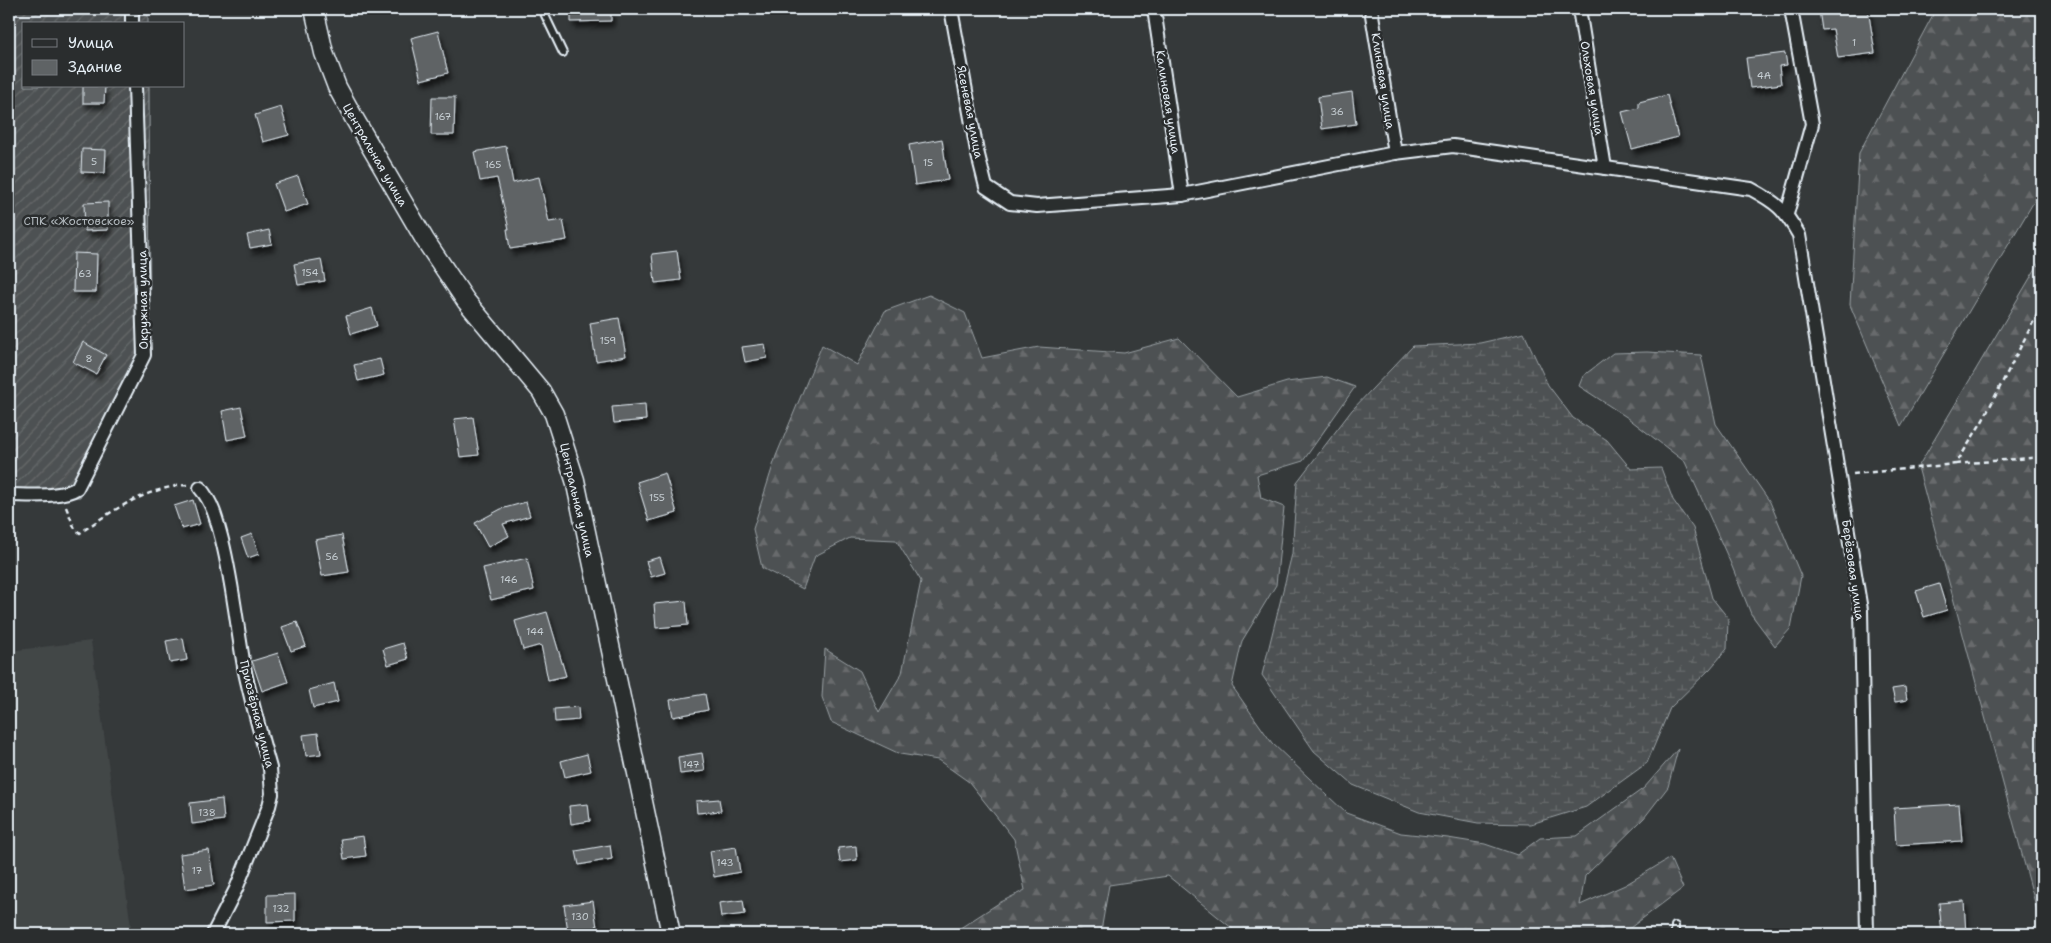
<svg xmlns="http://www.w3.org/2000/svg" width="2051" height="943" viewBox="0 0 2051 943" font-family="'Shantell Sans',sans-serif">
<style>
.built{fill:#424647}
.forest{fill:url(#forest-firs);stroke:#9aa1a5}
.wetland{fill:url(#wetland-marsh);stroke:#9aa1a5}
.garden{fill:url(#garden-furrows);stroke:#9aa1a5}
.building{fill:#5f6365;stroke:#e8f1f8;filter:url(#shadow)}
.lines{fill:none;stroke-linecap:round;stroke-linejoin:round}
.lane-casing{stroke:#e8f1f8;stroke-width:10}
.street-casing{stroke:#e8f1f8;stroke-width:16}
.secondary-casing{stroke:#e8f1f8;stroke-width:21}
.path{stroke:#e8f1f8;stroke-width:2.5;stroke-dasharray:5 4;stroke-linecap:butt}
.lane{stroke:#2a2d2e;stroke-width:6}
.street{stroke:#2a2d2e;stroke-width:12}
.secondary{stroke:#2a2d2e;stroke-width:18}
.labels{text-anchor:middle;stroke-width:5;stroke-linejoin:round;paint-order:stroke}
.number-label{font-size:10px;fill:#c6ced3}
.street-label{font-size:12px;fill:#e8f1f8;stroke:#2a2d2e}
.park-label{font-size:12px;fill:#b2b9be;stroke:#2a2d2e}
</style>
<defs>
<pattern id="forest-firs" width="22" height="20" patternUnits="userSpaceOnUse" patternTransform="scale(1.25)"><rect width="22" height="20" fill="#4d5152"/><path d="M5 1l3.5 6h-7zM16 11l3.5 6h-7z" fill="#676a6c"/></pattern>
<pattern id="wetland-marsh" width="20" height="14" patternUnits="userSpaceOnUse" patternTransform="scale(1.25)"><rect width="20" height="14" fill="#4d5152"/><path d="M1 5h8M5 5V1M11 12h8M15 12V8" fill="none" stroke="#676a6c"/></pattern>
<pattern id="garden-furrows" width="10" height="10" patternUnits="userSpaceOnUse" patternTransform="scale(1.25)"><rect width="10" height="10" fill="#4d5152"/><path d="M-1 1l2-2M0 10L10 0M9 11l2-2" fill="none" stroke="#676a6c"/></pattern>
<filter id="shadow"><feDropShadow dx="3" dy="5.5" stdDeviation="2.5" flood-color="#0009"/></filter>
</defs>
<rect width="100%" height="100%" fill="#35393a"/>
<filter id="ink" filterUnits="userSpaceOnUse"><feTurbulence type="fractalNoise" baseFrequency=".02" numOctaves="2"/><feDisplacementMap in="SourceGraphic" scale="10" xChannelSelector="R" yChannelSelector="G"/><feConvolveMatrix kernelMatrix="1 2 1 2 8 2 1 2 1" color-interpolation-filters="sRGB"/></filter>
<g filter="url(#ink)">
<path class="built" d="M91,641L132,934H9V651Z"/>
<g class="forest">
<path d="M1936,9H2042V188L1901,426L1850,305L1859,153Z"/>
<path d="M2042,258V929L1918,467Z"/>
<path d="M929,295L965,313L982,358L1039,347L1124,353L1179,338L1237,397L1287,382L1327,377L1355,387L1303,461L1257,475L1261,498L1284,507L1276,585L1242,641L1232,686L1272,743L1346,813L1401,833L1448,838L1485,844L1517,855L1540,838L1577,836L1644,788L1678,749L1668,787L1644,818L1585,876L1580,905L1625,885L1670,858L1683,888L1622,934H1239L1168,876L1109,885L1101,931L1097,934H951L999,903L1025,890L1014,839L969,782L938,760L900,754L831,722L822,697L825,649L860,671L879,712L902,673L921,581L896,540L850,538L815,556L803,589L762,568L753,529L776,456L822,345L857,365L885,311Z"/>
<path d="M1647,352L1701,355L1716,424L1770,502L1801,576L1791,628L1775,646L1751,614L1731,564L1685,462L1628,418L1579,386L1583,376L1613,353Z"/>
</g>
<path class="wetland" d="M1524,333L1548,385L1573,418L1607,440L1631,469L1661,468L1673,500L1693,528L1712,598L1728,618L1727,649L1710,669L1670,708L1647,763L1586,807L1531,824L1478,823L1419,812L1353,785L1314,751L1262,675L1292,554L1297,482L1352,410L1413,346L1480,343Z"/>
<path class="garden" d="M9,9H148V24H24V86H149L150,356L80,497L9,500Z"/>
<g class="building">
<path d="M571,9H611V21L571,22Z"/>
<path d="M1828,9H1868L1875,53L1838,58L1833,29L1822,30L1819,10Z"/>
<path d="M438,31L448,73L421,80L411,38Z"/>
<path d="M1785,53L1787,65L1779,66L1781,84L1750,88L1746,58Z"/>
<path d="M83,86H105L104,103H83Z"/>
<path d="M1352,92L1356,124L1322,129L1318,97Z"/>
<path d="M1667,95L1678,137L1632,149L1622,112L1639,108V102Z"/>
<path d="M432,97H455L454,135H431Z"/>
<path d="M281,107L289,135L263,142L255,115Z"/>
<path d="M942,139L948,180L915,185L909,145Z"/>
<path d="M506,146L513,183L539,177L549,222L563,220L567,240L510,249L507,229H509L497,178L480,181L474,152Z"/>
<path d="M82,149L106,150L105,173L81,172Z"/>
<path d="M298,176L308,204L284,212L274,184Z"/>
<path d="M108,202V230L85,231L84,203Z"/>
<path d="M269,230L272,244L250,248L247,235Z"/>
<path d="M677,251L681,280L655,283L652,254Z"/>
<path d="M74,253L97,254L96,292H73Z"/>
<path d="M321,259L325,281L298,285L294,264Z"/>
<path d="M372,308L377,326L351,334L346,316Z"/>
<path d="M619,318L626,356L596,361L590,323Z"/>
<path d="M83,342L106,355L96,374L73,362Z"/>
<path d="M765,344L767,358L745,362L742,347Z"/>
<path d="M380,359L384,375L358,381L354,365Z"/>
<path d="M645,404L646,420L614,423L612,407Z"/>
<path d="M241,407L247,436L227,440L222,411Z"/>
<path d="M473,417L479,455L460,457L454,419Z"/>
<path d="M665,473L677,513L649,521L637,482Z"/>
<path d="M193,500L200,524L182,529L174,506Z"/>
<path d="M526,502L530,516L503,524L509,536L488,547L475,523L501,509Z"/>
<path d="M252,534L259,554L248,558L241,538Z"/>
<path d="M342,535L349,572L322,576L315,540Z"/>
<path d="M660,557L665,573L651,577L646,561Z"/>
<path d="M527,558L534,590L491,600L483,568Z"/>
<path d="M1939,584L1947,610L1924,617L1916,591Z"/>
<path d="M686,601L688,625L656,628L654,604Z"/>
<path d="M547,612L566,676L548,680L541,645L523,650L515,621Z"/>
<path d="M297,622L306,646L291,651L282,627Z"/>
<path d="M183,638L187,660L170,663L166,641Z"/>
<path d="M403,643L408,659L388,665L383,649Z"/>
<path d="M278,653L288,682L262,691L252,661Z"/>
<path d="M334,683L338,702L313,708L309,690Z"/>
<path d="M1905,687L1907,700L1895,702L1892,689Z"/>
<path d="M705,694L708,710L673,717L670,700Z"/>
<path d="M578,707L579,720L555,722L554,709Z"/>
<path d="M318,733L321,754L306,756L303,735Z"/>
<path d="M702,753L705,771L680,774L678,757Z"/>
<path d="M587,754L591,771L565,777L561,761Z"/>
<path d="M222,799L224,820L192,824L190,803Z"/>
<path d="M719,799L721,811L697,813L696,801Z"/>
<path d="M588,804L590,821L571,824L569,806Z"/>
<path d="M1959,804L1962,841L1896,845L1894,808Z"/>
<path d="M363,836L366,856L344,859L341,839Z"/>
<path d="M610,845L612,859L579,865L576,851Z"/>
<path d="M856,846L857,860L840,862L838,848Z"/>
<path d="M736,847L740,872L714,877L710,851Z"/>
<path d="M209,850L214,885L185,889L180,854Z"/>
<path d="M295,894V921L267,922V895Z"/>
<path d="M743,900L745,914L721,917L719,903Z"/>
<path d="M593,901L597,927L568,931L564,905Z"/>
<path d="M1964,901L1966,934H1942L1939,903Z"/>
</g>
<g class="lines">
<g class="lane-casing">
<g id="lane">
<path d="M542,9L563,53"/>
<path d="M1675,934V926"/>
</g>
</g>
<g class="street-casing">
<g id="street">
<path d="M132,9V24"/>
<path d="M951,9L977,151L986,187L1010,203L1037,206L1182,195L1395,153L1453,146L1751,189C1777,203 1784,209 1799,235L1861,610L1867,934"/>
<path d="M1154,9L1182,195"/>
<path d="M1371,9L1395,153"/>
<path d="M1579,9L1605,168"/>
<path d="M1787,214L1812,124L1791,9"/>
<path d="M200,488C213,503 217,521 222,540C233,584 237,628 245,672C252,704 261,736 270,768L272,794L269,806L236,889L213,934"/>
<path d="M9,495C28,495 62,498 77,488L144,355L135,86"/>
</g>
</g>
<g class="secondary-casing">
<path id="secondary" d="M314,9L324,53L337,87L354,118L425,240L466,301L541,391L554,414L575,480L671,934"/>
</g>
<g class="path">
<path d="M1956,464L2042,457"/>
<path d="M1853,474L1956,464L1983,420L2042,305"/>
<path d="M66,507L75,529L80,533C111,511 148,487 187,485"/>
</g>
<use href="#lane" class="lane"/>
<use href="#street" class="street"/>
<use href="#secondary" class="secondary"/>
</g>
</g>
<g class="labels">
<g class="number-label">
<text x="1854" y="46">1</text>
<text x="1764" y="79">4А</text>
<text x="1337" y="115">36</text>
<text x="443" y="120">167</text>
<text x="94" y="165">5</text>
<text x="928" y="166">15</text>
<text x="493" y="168">165</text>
<text x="310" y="276">154</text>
<text x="85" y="277">63</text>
<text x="608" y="344">159</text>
<text x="89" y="362">8</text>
<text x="657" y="501">155</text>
<text x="332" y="560">56</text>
<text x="509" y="583">146</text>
<text x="535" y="635">144</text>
<text x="691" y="768">147</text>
<text x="207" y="816">138</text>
<text x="725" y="866">143</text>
<text x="197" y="874">17</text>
<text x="281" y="912">132</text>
<text x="580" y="920">130</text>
</g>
<g class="street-label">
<text transform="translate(1383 81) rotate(81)" y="4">Клиновая улица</text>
<text transform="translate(1592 88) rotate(81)" y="4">Ольховая улица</text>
<text transform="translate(1168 102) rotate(81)" y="4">Калиновая улица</text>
<text transform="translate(970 112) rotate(79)" y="4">Ясеневая улица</text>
<text transform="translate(375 155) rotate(60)" y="4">Центральная улица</text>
<text transform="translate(143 300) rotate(-91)" y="4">Окружная улица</text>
<text transform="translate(577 500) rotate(77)" y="4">Центральная улица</text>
<text transform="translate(1853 570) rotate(82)" y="4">Берёзовая улица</text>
<text transform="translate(257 714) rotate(76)" y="4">Приозёрная улица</text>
</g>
<g class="park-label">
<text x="79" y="225">СПК «Жостовское»</text>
</g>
</g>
<rect width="2051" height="943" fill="none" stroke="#2a2d2e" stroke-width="30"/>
<rect x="15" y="15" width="2021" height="913" fill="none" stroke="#e8f1f8" stroke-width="2" filter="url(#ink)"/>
<rect x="22" y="22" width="162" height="65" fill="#2a2d2e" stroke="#767b7f"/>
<rect x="32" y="39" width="25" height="8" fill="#2a2d2e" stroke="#767b7f"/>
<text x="68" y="48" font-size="15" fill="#e8f1f8">Улица</text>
<rect x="32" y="60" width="25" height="15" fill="#5f6365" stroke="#767b7f"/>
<text x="68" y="72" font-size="15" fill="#e8f1f8">Здание</text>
</svg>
